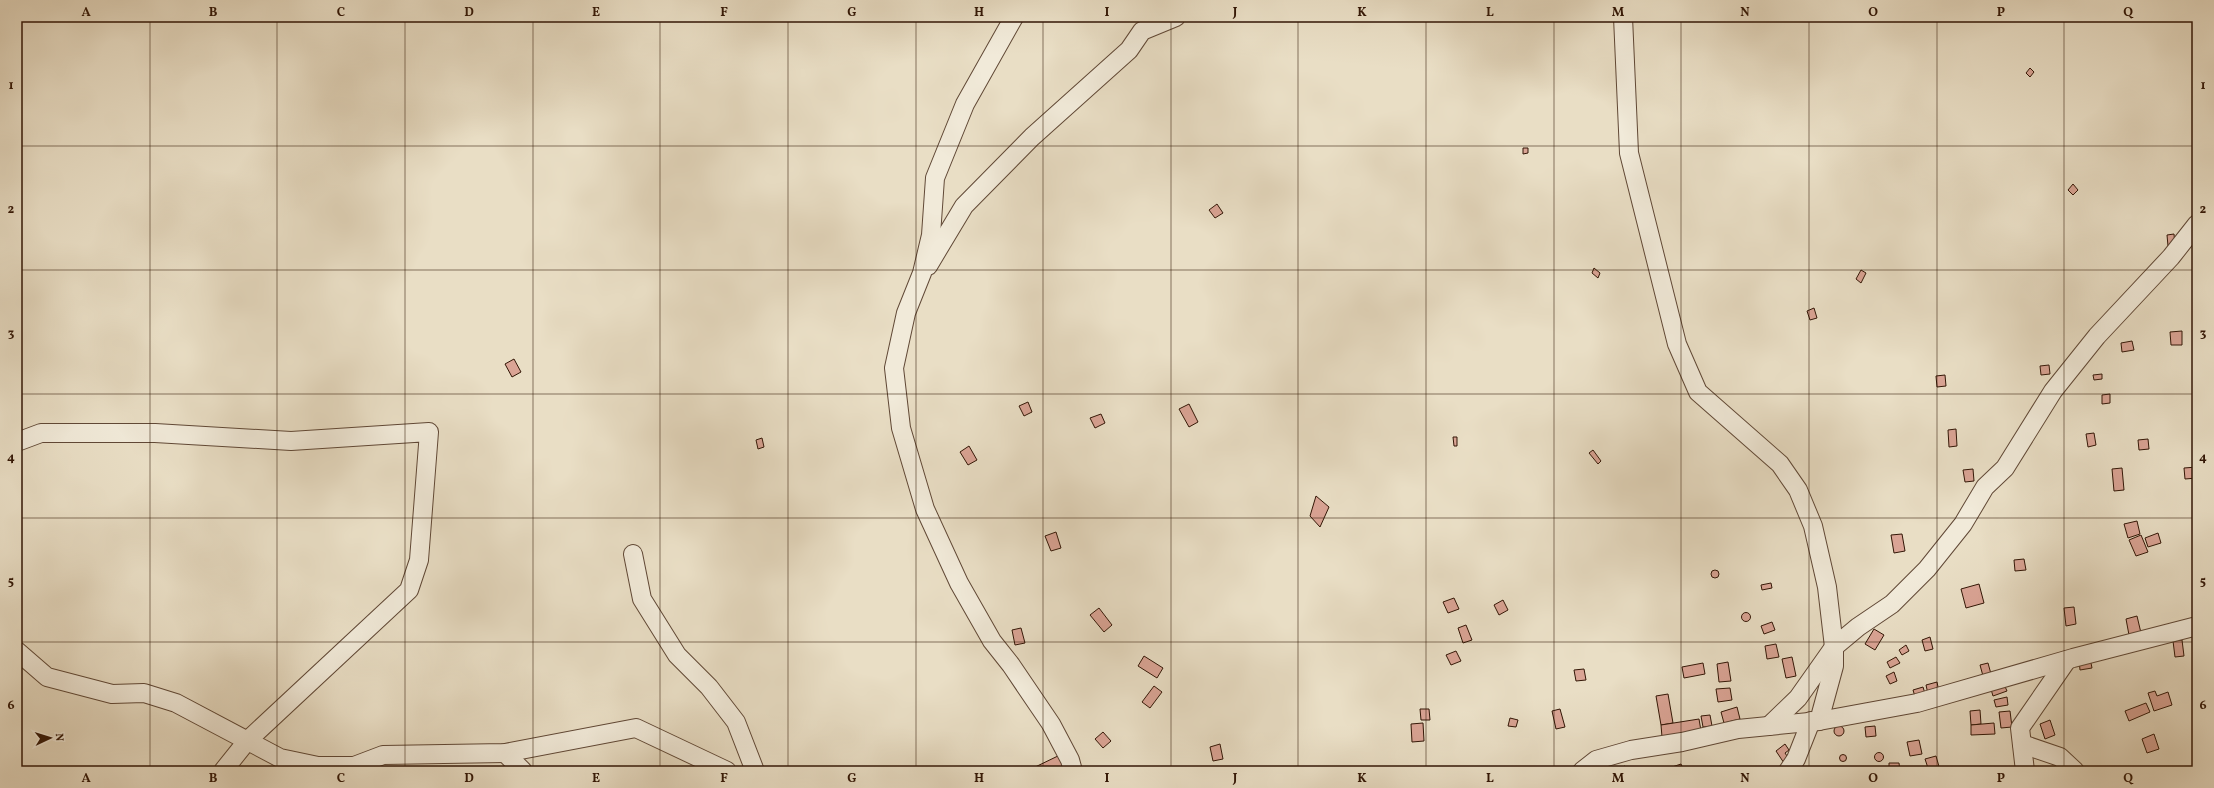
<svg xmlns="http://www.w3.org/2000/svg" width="2214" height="788" viewBox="0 0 2214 788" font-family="Vollkorn,serif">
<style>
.building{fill:#daa495;stroke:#321606}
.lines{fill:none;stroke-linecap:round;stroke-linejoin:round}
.street-casing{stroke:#604836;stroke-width:20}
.street{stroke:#f1ead9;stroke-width:18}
.grid{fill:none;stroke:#321606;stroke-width:1;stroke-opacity:0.55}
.neatline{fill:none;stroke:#321606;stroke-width:1.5}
.grid-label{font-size:13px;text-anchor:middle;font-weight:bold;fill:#321606}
</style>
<rect width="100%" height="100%" fill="#e9dec5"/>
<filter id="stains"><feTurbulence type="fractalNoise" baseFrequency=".005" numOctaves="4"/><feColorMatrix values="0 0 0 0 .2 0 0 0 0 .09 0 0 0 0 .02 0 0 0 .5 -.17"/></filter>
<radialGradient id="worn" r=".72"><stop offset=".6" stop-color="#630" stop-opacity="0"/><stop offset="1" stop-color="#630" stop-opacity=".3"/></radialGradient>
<g class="building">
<path d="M2030,68L2034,72L2030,77L2026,73Z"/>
<path d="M1523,148H1528V153L1523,154Z"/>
<path d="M2073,184L2078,190L2073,195L2068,190Z"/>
<path d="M1217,204L1223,213L1215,218L1209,210Z"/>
<path d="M2174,234L2175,245L2168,246L2167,235Z"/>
<path d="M1594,268L1600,273L1598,278L1592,273Z"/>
<path d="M1861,270L1866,273L1861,283L1856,279Z"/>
<path d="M1814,308L1817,318L1810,320L1807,311Z"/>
<path d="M2182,331V345H2171L2170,332Z"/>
<path d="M2132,341L2134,350L2122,352L2121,343Z"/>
<path d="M514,359L521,372L512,377L505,364Z"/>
<path d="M2049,365L2050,374L2041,375L2040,366Z"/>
<path d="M2102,374V379L2094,380L2093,375Z"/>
<path d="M1945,375L1946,386L1937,387L1936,376Z"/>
<path d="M2110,394V403L2102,404V395Z"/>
<path d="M1028,402L1032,412L1024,416L1019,406Z"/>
<path d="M1189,404L1198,422L1189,427L1179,409Z"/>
<path d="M1101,414L1105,423L1095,428L1090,418Z"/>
<path d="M1956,429L1957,446L1949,447L1948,430Z"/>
<path d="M2094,433L2096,445L2088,447L2086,434Z"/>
<path d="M1453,437H1457V446H1454Z"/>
<path d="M762,438L764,447L758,449L756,440Z"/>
<path d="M2148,439L2149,449L2139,450L2138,440Z"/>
<path d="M969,446L977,460L968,465L960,452Z"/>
<path d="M1593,450L1601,461L1598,464L1589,453Z"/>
<path d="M2197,467V478L2185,479L2184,468Z"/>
<path d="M2122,468L2124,490L2114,491L2112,469Z"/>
<path d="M1973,469L1974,481L1965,482L1963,470Z"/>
<path d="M1316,496L1329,507L1320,527L1310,516Z"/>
<path d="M2137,521L2140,534L2128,538L2124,524Z"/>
<path d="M1056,532L1061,548L1051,551L1045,536Z"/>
<path d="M2158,533L2161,543L2148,547L2145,538Z"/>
<path d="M1902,534L1905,551L1894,553L1891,535Z"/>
<path d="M2141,535L2148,552L2136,556L2129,540Z"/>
<path d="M2024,559L2026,570L2015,571L2014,560Z"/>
<circle cx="1715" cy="574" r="4"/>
<path d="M1771,583L1772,588L1762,590L1761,585Z"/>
<path d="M1979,584L1984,603L1966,608L1961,589Z"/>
<path d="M1454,598L1459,609L1448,613L1443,602Z"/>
<path d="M1503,600L1508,610L1499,615L1494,605Z"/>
<path d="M2074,607L2076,624L2066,626L2064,608Z"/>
<path d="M1099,608L1112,625L1104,632L1090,615Z"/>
<circle cx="1746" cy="617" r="4.5"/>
<path d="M2137,616L2141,633L2129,635L2126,619Z"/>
<path d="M1772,622L1775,630L1764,634L1761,626Z"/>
<path d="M1466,625L1472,640L1463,643L1458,628Z"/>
<path d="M1021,628L1025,643L1015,645L1012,630Z"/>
<path d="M1874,629L1884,635L1875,650L1865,644Z"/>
<path d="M1930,637L1933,649L1925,651L1922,640Z"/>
<path d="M2182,640L2184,656L2175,657L2173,641Z"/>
<path d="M1776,644L1779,657L1767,659L1765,646Z"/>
<path d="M1906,645L1909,651L1902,655L1899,650Z"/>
<path d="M1456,651L1461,661L1451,665L1446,655Z"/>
<path d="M1144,656L1163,668L1157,678L1138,666Z"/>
<path d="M1792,657L1796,676L1786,678L1782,659Z"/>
<path d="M1896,657L1900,663L1890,668L1887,662Z"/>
<path d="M2090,658L2092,668L2080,670L2079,660Z"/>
<path d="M1728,662L1731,681L1719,682L1717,664Z"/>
<path d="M1703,663L1705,674L1684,678L1682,667Z"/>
<path d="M1988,663L1991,674L1983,676L1980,665Z"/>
<path d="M1584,669L1586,680L1576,681L1574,670Z"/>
<path d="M1894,672L1897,681L1890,684L1886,676Z"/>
<path d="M1937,682L1939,692L1928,694L1926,685Z"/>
<path d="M2003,682L2007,691L1993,696L1990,686Z"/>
<path d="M1154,686L1162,692L1150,708L1142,702Z"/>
<path d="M1923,687L1926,697L1916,700L1913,690Z"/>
<path d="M1730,688L1732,700L1718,702L1716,689Z"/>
<path d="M2155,691L2157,696L2168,692L2172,705L2154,711L2148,693Z"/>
<path d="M1668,694L1673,723L1661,725L1656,696Z"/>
<path d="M2007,697L2008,705L1996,707L1994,700Z"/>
<path d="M2146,703L2150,712L2129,721L2125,711Z"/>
<path d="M1737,707L1740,719L1724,723L1721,712Z"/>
<path d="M1420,709H1429L1430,720H1421Z"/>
<path d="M1560,709L1565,727L1556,729L1552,711Z"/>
<path d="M1980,710L1981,724L1971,725L1970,711Z"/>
<path d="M2010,711L2012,727L2001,728L1999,712Z"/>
<path d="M1710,715L1712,726L1703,727L1701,716Z"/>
<path d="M1510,718L1518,720L1516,727L1508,726Z"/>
<path d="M1699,719L1701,731L1662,737L1661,725Z"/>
<path d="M2050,720L2055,735L2045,739L2040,724Z"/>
<path d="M1423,723L1424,741L1412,742L1411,724Z"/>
<path d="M1994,723L1995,734L1971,735V725Z"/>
<path d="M1875,726L1876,736L1866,737L1865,727Z"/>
<circle cx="1839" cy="731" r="5"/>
<path d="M1103,732L1111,741L1103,748L1095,739Z"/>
<path d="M2154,734L2159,749L2147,753L2142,739Z"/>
<path d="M1919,740L1922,754L1910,756L1907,742Z"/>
<path d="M1220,744L1223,759L1213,761L1210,747Z"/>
<path d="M1785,744L1789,750L1785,753L1789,759L1784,763L1776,751Z"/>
<circle cx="1879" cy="757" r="4.5"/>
<path d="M1062,754L1069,768L1064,771H1030L1029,770Z"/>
<circle cx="1843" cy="758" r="3.5"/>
<path d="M1936,756L1940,770L1929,771L1925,759Z"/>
<path d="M1889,763H1899L1900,771H1889Z"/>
<path d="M1681,764L1684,771H1673L1672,767Z"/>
<path d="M1625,766L1627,771H1614L1613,770Z"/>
</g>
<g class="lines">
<g class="street-casing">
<g id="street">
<path d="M1014,17L965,104L935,178L931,235L922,273L906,313L894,368L901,428L925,509L959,583L992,641L1011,665L1051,724L1070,760L1073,771"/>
<path d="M1623,17L1629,153L1677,344L1698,392L1780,464L1798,490L1813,526L1827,587L1834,647V666L1819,721"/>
<path d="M928,266L964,206L1032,137L1129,50L1142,31L1176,17"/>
<path d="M17,442L41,433H155L291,441L429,432L419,560L409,590L247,741L223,771"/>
<path d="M633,554L642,599L677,655L709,687L736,722L755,771"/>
<path d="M17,651L47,677L112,694L144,693L176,703L280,758L318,766H354L383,755L505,753L636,728L727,771"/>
<path d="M1769,726L1798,698L1834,647L1858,627L1892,604L1927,569L1963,524L1985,487L2005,468L2053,391L2097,336L2171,257L2197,224"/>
<path d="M2022,744L2060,757L2075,771"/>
<path d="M505,753L523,771"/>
<path d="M1582,771L1596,760L1631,750L1682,742L1738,729L1819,721L1917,703L2073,658L2197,626"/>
<path d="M1788,771L1796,759L1811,721"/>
<path d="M2025,771L2020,728L2067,660"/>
</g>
</g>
<use href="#street" class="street"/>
</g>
<path class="grid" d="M150,17V771M277,17V771M405,17V771M533,17V771M660,17V771M788,17V771M916,17V771M1043,17V771M1171,17V771M1298,17V771M1426,17V771M1554,17V771M1681,17V771M1809,17V771M1937,17V771M2064,17V771M17,146H2197M17,270H2197M17,394H2197M17,518H2197M17,642H2197"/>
<rect width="2214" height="788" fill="none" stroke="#e9dec5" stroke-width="44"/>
<g transform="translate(50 738) rotate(86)" stroke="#f1ead9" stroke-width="3" paint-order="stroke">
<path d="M0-3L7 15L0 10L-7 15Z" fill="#321606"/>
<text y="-6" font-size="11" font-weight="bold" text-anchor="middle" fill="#321606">N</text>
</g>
<rect x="22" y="22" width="2170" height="744" class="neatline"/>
<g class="grid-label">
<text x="86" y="16">A</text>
<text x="213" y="16">B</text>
<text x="341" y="16">C</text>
<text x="469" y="16">D</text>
<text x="596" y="16">E</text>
<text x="724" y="16">F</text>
<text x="852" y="16">G</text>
<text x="979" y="16">H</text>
<text x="1107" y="16">I</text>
<text x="1235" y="16">J</text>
<text x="1362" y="16">K</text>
<text x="1490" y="16">L</text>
<text x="1618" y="16">M</text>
<text x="1745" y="16">N</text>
<text x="1873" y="16">O</text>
<text x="2001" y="16">P</text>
<text x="2128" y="16">Q</text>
<text x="11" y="89">1</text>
<text x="2203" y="89">1</text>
<text x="11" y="213">2</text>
<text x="2203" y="213">2</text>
<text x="11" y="337">3</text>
<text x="2203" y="337">3</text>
<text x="11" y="461">4</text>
<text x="2203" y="461">4</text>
<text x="11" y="585">5</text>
<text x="2203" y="585">5</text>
<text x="11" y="709">6</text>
<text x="2203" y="709">6</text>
<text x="86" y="782">A</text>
<text x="213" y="782">B</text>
<text x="341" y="782">C</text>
<text x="469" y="782">D</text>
<text x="596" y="782">E</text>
<text x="724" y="782">F</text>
<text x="852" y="782">G</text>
<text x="979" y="782">H</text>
<text x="1107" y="782">I</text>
<text x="1235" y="782">J</text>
<text x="1362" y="782">K</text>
<text x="1490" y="782">L</text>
<text x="1618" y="782">M</text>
<text x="1745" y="782">N</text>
<text x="1873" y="782">O</text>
<text x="2001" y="782">P</text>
<text x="2128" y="782">Q</text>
</g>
<rect width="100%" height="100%" filter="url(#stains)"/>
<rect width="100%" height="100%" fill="url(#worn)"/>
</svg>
